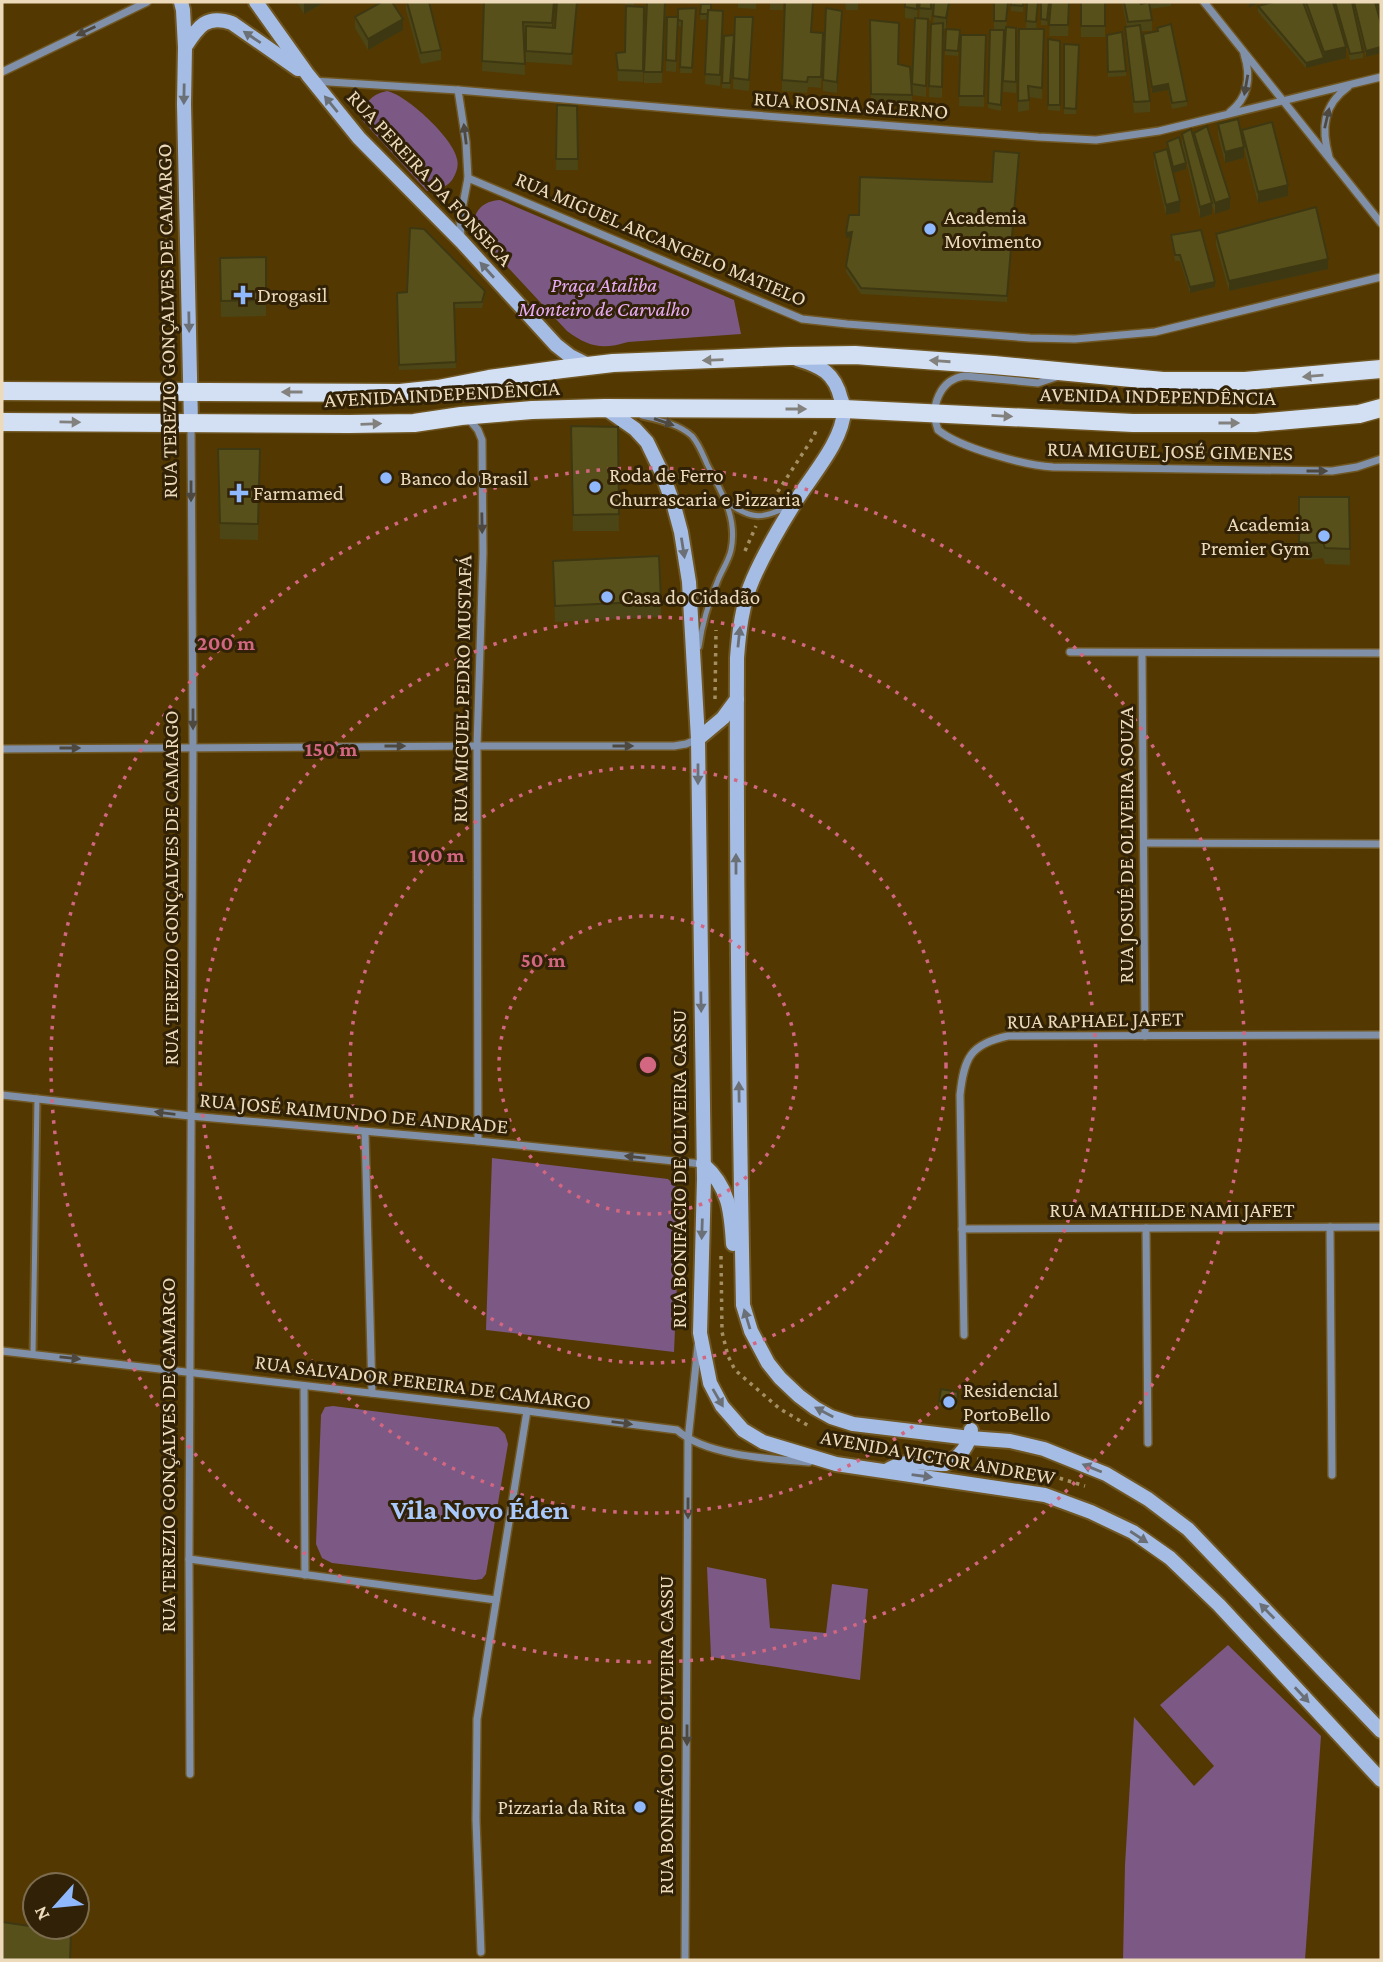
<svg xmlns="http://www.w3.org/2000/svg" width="1383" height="1962" viewBox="0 0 1383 1962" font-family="'Crimson Pro',serif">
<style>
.green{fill:#7c5884}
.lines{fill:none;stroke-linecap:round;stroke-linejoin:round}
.service-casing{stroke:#6f5622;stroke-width:9}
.minor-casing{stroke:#6f5622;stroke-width:10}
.secondary-casing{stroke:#6f5622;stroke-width:18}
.primary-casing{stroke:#6f5622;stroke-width:21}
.path{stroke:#a48e63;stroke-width:3.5;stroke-dasharray:3.5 5;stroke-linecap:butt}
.service{stroke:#8090a9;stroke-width:5}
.minor{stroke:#8090a9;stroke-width:7}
.secondary{stroke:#a5bde5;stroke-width:14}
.primary{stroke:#d3e0f4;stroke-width:18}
.wall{fill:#4c4516}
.shaded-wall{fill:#3e3812}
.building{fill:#58501a;stroke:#3e3812;stroke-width:2}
.oneway{fill:#4d4840}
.oneway2{fill:#6b7076}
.oneway3{fill:#82817e}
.ring{fill:none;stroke:#d36681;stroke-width:3.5;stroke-dasharray:3.5 7}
.poi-dot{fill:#8fb8fd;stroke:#312207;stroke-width:2.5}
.labels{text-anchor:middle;stroke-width:6;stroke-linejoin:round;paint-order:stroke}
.street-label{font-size:21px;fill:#eddabb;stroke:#312207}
.poi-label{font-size:21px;fill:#eddabb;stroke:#312207;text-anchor:start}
.park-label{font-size:21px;font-style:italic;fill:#e8abf6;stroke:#312207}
.district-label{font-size:28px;font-weight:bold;fill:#aac9fd;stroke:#312207}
.centre{fill:#d36681;stroke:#312207;stroke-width:3.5}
.ring-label{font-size:21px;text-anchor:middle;font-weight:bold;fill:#d36681;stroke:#312207;stroke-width:6;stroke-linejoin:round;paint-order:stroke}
</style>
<rect width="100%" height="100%" fill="#533901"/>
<g class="green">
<path d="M387,91C407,95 454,139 457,159C459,166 456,174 452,180C446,188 437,190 427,191L362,120C363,104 371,94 387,91Z"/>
<path d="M500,200L734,300L741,334L628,342C602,350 589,347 567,331L474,231C472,213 481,201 500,200Z"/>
<path d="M492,1158L668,1179L681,1192L674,1352L486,1330Z"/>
<path d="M333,1406L498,1427L505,1434L508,1444L486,1574L482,1579L475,1580L332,1563L322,1558L316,1544L321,1415L325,1407Z"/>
<path d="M707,1567L766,1579L770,1628L826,1633L832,1584L868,1589L860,1680L711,1657Z"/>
<path d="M1228,1645L1321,1736L1305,1960H1123L1125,1865L1134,1717L1194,1786L1214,1766L1160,1705Z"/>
</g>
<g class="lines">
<g class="service-casing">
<g id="service">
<path d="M642,416C659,420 679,424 692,436C699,444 703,455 707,464C721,492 738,517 731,550C729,560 722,570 718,580C709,601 702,624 699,647"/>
<path d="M728,503C752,520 763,519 789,506"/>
<path d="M33,1354L37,1098"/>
</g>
</g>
<g class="minor-casing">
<g id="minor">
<path d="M1204,2L1381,223"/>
<path d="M2,72L147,2"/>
<path d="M313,81L458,90L727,113L1038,137L1096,140L1159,131L1381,77"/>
<path d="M458,90L466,142L468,178L460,220L461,238"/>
<path d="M1230,112C1249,97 1251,76 1244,54"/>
<path d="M1329,157C1321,128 1323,105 1348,87"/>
<path d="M468,178L802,319L847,324L1030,338L1075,339L1155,332L1381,277"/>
<path d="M1056,377L1038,383L965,376C940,379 929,407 938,430C960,448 1024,465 1053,467L1332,471L1357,467L1381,459"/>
<path d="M468,418L478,430L482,440L483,553L477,746L478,1141"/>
<path d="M1070,652L1381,653"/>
<path d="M1142,653L1145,1036"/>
<path d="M2,749L477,746H674L686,744L698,739"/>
<path d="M1145,843L1381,844"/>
<path d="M2,1095L190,1116L478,1141L703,1164"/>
<path d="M365,1132L372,1393"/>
<path d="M1330,1227L1332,1475"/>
<path d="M1146,1228L1148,1443"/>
<path d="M962,1229L1381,1227"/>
<path d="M964,1335L960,1095C964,1058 970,1044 1008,1036L1381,1035"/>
<path d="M2,1351L527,1411L677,1430C706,1456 771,1459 809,1462"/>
<path d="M304,1386L305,1575"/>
<path d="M189,1559L496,1600"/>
<path d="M190,1774L189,1559L193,747L191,424"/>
<path d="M481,1952L476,1820L477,1719L527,1411"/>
<path d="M685,1960L688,1440L698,1345"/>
</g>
</g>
<g class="secondary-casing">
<g id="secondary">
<path d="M181,2L183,10L185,47L184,104L191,423"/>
<path d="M256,2L308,75L359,138L462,242L556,345L570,356L590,366"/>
<path d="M185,47C198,27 206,14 232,23L298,69"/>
<path d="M797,359C821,366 835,373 841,399C842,401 844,408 844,410C843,442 810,477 794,504C779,528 764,554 753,579C742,604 739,632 737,658C736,874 739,1089 743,1305L751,1331L768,1363L780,1378L799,1396L815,1408L831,1417L853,1424L970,1438L1010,1441L1044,1449L1106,1474L1148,1499L1188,1529L1381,1731"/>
<path d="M605,408L635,429L647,442L662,473L674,506L681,532L689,582L698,739L704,1179L700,1333L710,1383L722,1406L743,1430L763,1442L836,1464L1045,1495L1091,1512L1133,1532L1170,1558L1219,1605L1381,1780"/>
<path d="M698,739L723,718L737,699"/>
<path d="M703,1164C729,1187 731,1211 733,1244"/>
<path d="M886,1471C910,1457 919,1464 945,1464C961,1457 969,1446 971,1430"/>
</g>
</g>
<g class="primary-casing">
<g id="primary">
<path d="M2,391L400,393L438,389L489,379L562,369L613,363L789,356L855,355L994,365L1163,381H1245L1381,369"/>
<path d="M2,422L349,424L414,423L461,416L532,410L605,408L844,409L1133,423H1255L1359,414L1381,408"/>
</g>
</g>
<g class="path">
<path d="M773,499L814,436L817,428"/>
<path d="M745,551L756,526"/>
<path d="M715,699L716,630"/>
<path d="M721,1256L722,1332L728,1356L735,1370L780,1409L809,1426"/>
<path d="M977,1459L1033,1470L1085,1486"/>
</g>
<use href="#service" class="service"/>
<use href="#minor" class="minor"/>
<use href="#secondary" class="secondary"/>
<use href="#primary" class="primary"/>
</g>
<g class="wall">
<path d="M297,2H325L304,14Z"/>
<path d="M406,2H429L441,50V60L421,64L406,10Z"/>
<path d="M484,2H556L553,28H555L557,2H577L572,65L526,62V33H524L525,75L482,71Z"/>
<path d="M619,2H634V6L619,3Z"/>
<path d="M666,2L662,83H644V72Z"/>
<path d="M738,2H756V9L738,8Z"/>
<rect x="770" y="2" width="13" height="8"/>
<path d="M813,2L811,32L823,33L821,88L808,87L807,93L782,91V80Z"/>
<path d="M845,2H858V10H846Z"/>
<path d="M905,2H918L917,18H919L920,2H933L931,20H928L926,97L912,95L915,19L905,18Z"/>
<path d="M934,2H950L946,29L960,30L958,56L945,55L946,29H943L942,98L929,97L931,24H933Z"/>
<path d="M994,2H1009L1006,27L1016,28V93L1003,92L1006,32H1004L1001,111L988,108L990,30H994Z"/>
<path d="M1011,2H1024L1023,12L1011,11Z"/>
<path d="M1027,2H1039L1036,29H1044L1042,99L1029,97V110L1018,112L1019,29H1026Z"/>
<path d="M1041,2H1049L1047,25H1041Z"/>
<path d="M1051,2H1070L1068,36H1049Z"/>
<rect x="1081" y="2" width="24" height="35"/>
<path d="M1122,2H1140L1141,4L1146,2H1171V6L1150,9L1152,20V31H1141L1150,101V112L1134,113L1125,38V27H1127Z"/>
<path d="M1274,2H1333L1346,58L1306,68L1258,12V6Z"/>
<path d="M1333,2H1352L1363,52V58L1350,60Z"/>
<path d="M1352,2H1375L1381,24V53L1366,57Z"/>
<path d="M1376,2H1381V22Z"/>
<path d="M701,4L711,10L723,11L720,86L705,84L708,19L700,20Z"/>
<path d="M644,7L643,82L618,81L616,53L625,52Z"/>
<path d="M696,8L692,73H680L682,27L678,26L676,72L666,71L667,17H677Z"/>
<path d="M355,17L403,30L368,50L355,28Z"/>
<path d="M870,20L898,65L912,95V106L871,105Z"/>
<path d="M842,21L837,93L823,91V80Z"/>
<path d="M753,28L749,91L733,89L734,47L730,89L722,88L724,36L734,35Z"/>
<path d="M1157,28L1187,101V106L1172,109L1168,90L1152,93L1143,34L1157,32Z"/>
<path d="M961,35H986L984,107L959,106Z"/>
<path d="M1107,35L1126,71V76L1108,77Z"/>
<path d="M1048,39L1060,41V111L1048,110Z"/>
<path d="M1064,44L1079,45L1076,114H1064Z"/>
<path d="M557,105L577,106L578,170H556Z"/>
<path d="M1218,124L1242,139V130L1288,196L1258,203L1244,148V158L1225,163L1218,135Z"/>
<path d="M1194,133L1230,209L1215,214L1212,205V214L1200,218L1182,144V134L1194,140Z"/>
<path d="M1167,142L1186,169L1173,173L1167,148Z"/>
<path d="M1019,153L1007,302L861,294L846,272L851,237L846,238L859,215L992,182Z"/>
<path d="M1154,153L1180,212L1166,215L1154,164Z"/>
<path d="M1216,234L1328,269L1229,291L1216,245Z"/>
<path d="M1171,235L1215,287L1190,293L1180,261H1175L1171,241Z"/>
<path d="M266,257V316L221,317L220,258Z"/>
<path d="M397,293L485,296L482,308H454L456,368L399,370Z"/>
<path d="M571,426L618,427L619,531H573Z"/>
<path d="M260,449L258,540L220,539L218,465Z"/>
<path d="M1299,497H1349L1350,565L1325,564L1323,558L1309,560L1299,558Z"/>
<path d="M553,561L661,601V617L555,622Z"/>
<path d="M958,1397L957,1409L939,1406V1401Z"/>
</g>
<g class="shaded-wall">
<path d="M306,2H325L304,14V3Z"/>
<path d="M554,2H556L552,34V23Z"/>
<path d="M949,2H950L946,29V18Z"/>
<path d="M1249,2H1260L1249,8Z"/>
<path d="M842,11V21L837,93V82Z"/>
<path d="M403,19V30L368,50V39Z"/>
<path d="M1346,47V58L1306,68V63L1324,58V52Z"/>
<path d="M1381,47V53L1366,57V51Z"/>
<path d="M1168,84V90L1152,93V87Z"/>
<path d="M1244,147V158L1225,163V152Z"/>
<path d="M1186,163V169L1173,173V167Z"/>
<path d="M1288,185V196L1258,203V192Z"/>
<path d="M1230,198V209L1215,214V203Z"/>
<path d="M1180,201V212L1166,215V205Z"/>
<path d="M1212,203V214L1200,218V207Z"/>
<path d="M852,232V237L846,238V233Z"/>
<path d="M1328,259V269L1229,291V281Z"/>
<path d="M1215,282V287L1190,293V287Z"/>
</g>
<g class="building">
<path d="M382,2H392L403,19L368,39L355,17Z"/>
<path d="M407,2H429L441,50L421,53Z"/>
<path d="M484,2H554L552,23L523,22L525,64L482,61Z"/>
<path d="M557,2H577L572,54L526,51V26L555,28Z"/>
<path d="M647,2H665L662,72H644Z"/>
<path d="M785,2H813L811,32L823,33L821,77H808L807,82L782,80Z"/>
<path d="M905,2H917V9L905,7Z"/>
<path d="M920,2H931V9L919,8Z"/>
<path d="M934,2H949L946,18L933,16Z"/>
<path d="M994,2H1008L1006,21H994Z"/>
<path d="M1011,2H1023V6L1011,5Z"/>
<path d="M1027,2H1038L1036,22L1026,21Z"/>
<path d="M1041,2H1049L1047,20L1041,19Z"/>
<path d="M1051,2H1069L1068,25H1049Z"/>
<rect x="1081" y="2" width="24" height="24"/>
<path d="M1124,2H1140L1141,4L1149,2L1152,20L1128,22Z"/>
<path d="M1274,2H1303L1324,58L1306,63L1258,6Z"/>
<path d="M1306,2H1333L1346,47L1324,52Z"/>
<path d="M1335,2H1352L1363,52L1350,54Z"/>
<path d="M1354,2H1375L1381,24V47L1366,51Z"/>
<path d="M1377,2H1381V16Z"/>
<path d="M701,4H711V10H708V14H700Z"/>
<path d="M626,6L644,7L643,71L618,70L616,53L625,52Z"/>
<path d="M696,8L692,68L680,67L682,21L678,20V9Z"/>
<path d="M826,8L842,11L837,82L823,80Z"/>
<path d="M708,10L723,11L720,75L705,74Z"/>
<path d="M667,17H678L676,61L666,60Z"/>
<path d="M735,17H753L749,80L733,78Z"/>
<path d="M915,18L928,19L926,86L912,84Z"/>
<path d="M870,20L899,23L898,64L910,67L912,95L871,94Z"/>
<path d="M943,23L942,87L929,86L931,24Z"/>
<path d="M1171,24L1187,101L1172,103L1168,84L1152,87L1143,34L1158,31L1157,28Z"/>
<path d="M1140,25L1150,101L1134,102L1125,27Z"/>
<path d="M1006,27L1016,28V82L1003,81Z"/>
<path d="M946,29L960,30L958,51L945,50Z"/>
<path d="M1019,29H1044L1042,88L1028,86L1029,100L1018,101Z"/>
<path d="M990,30H1004L1001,105L988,103Z"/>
<path d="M1122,32L1126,71L1108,72L1107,35Z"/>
<path d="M734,35L730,83H722L724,36Z"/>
<path d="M961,35H986L984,96H959Z"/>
<path d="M1048,39L1060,41V105H1048Z"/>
<path d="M1064,44L1079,45L1076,109L1064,108Z"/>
<path d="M557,105L577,106L578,159H556Z"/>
<path d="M1238,119L1244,147L1225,152L1218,124Z"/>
<path d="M1272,122L1288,185L1258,192L1242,130Z"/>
<path d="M1207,126L1230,198L1215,203L1194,133Z"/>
<path d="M1191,129L1212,203L1200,207L1182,134Z"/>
<path d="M1179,137L1186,163L1173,167L1167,142Z"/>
<path d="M1167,149L1180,201L1166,205L1154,153Z"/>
<path d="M994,151L1019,153L1007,296L861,288L846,266L852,232L846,233L849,215H859L860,177L992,182Z"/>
<path d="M1316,207L1328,259L1229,281L1216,234Z"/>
<path d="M410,228L424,229L485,291L482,302L454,303L456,362L399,365L397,293L407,292Z"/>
<path d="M1201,230L1215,282L1190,287L1180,255H1175L1171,235Z"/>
<path d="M266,257V300L221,301L220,258Z"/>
<path d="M571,426L618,427L619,514L573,515Z"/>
<path d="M218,449H260L258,524L220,523Z"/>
<path d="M1299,497H1349L1350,549L1325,548L1323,542L1309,543L1299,542Z"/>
<path d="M659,556L661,601L555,606L553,561Z"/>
<path d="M941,1389L958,1392L957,1403L939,1401Z"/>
<path d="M2,1922L71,1932L70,1960H2Z"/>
</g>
<defs><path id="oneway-solid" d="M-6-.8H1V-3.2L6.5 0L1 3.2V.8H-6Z" transform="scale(1.75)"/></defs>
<g class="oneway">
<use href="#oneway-solid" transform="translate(86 31) rotate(154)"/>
<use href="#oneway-solid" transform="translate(1246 85) rotate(100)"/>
<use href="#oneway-solid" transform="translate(1327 118) rotate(-77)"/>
<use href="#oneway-solid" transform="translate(465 134) rotate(-97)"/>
<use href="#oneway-solid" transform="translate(664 422) rotate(19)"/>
<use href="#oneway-solid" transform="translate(1317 471)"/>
<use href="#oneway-solid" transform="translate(191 491) rotate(90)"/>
<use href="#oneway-solid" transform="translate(482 523) rotate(89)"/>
<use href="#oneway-solid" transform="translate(193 719) rotate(90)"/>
<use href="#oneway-solid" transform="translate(395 746)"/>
<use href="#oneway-solid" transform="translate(623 746)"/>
<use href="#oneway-solid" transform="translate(70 748)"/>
<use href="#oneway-solid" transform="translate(165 1113) rotate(-173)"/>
<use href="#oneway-solid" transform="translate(635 1157) rotate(-174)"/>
<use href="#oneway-solid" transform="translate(70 1358) rotate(6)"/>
<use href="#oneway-solid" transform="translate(622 1423) rotate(7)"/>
<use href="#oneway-solid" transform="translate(688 1508) rotate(90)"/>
<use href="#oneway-solid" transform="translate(687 1735) rotate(90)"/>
</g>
<g class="oneway2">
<use href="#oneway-solid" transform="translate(252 37) rotate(-146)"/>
<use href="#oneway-solid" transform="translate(184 94) rotate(91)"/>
<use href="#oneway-solid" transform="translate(331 104) rotate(-129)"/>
<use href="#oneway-solid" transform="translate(487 270) rotate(-132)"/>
<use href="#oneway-solid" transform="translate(189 322) rotate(89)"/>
<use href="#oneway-solid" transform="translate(683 548) rotate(81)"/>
<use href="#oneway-solid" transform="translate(739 637) rotate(-84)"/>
<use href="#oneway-solid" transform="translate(698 774) rotate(90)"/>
<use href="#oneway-solid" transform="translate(736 864) rotate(-90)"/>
<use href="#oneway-solid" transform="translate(701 1002) rotate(89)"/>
<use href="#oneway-solid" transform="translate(739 1092) rotate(-91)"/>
<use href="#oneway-solid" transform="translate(702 1229) rotate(92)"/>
<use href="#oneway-solid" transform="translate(747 1319) rotate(-107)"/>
<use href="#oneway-solid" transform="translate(718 1398) rotate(60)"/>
<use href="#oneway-solid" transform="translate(824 1412) rotate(-152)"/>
<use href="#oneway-solid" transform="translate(1092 1468) rotate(-158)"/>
<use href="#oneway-solid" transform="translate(922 1476) rotate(8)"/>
<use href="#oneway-solid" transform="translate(1139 1537) rotate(33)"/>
<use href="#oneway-solid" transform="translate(1267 1611) rotate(-134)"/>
<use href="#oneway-solid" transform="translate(1302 1695) rotate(47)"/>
</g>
<g class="oneway3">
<use href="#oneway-solid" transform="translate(713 360) rotate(178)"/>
<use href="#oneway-solid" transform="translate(940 361) rotate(-176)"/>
<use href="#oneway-solid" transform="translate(1313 376) rotate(175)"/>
<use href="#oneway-solid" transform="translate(292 392) rotate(-180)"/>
<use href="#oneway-solid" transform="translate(796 409)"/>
<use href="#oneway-solid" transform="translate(1002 416) rotate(3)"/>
<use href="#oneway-solid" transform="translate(70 422) rotate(1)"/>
<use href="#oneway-solid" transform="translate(1229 423)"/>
<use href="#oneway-solid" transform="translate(371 424) rotate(-2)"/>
</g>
<g class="ring">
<circle cx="648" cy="1065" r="149"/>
<circle cx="648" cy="1065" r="298"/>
<circle cx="648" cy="1065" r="448"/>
<circle cx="648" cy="1065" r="597"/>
</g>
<g class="poi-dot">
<circle cx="930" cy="229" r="7"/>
<path d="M239.5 284.5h7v7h7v7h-7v7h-7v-7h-7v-7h7z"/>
<circle cx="386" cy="478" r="7"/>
<circle cx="595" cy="487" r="7"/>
<path d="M235.5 482.5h7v7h7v7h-7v7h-7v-7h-7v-7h7z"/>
<circle cx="1324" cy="536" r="7"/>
<circle cx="607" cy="597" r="7"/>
<circle cx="949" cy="1402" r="7"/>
<circle cx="640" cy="1807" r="7"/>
</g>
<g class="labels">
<g class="street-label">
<text transform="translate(851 105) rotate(4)" y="7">RUA ROSINA SALERNO</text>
<text transform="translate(430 178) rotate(47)" y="7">RUA PEREIRA DA FONSECA</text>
<text transform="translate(661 239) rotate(23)" y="7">RUA MIGUEL ARCANGELO MATIELO</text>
<text transform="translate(167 321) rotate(-91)" y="7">RUA TEREZIO GONÇALVES DE CAMARGO</text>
<text transform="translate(442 394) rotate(-3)" y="7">AVENIDA INDEPENDÊNCIA</text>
<text transform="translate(1158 396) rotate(1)" y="7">AVENIDA INDEPENDÊNCIA</text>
<text transform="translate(1170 451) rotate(1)" y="7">RUA MIGUEL JOSÉ GIMENES</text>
<text transform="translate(462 689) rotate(-89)" y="7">RUA MIGUEL PEDRO MUSTAFÁ</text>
<text transform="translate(1126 845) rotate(-90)" y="7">RUA JOSUÉ DE OLIVEIRA SOUZA</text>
<text transform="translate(171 888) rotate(-90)" y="7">RUA TEREZIO GONÇALVES DE CAMARGO</text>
<text transform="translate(1095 1020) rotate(-1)" y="7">RUA RAPHAEL JAFET</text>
<text transform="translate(354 1113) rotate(5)" y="7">RUA JOSÉ RAIMUNDO DE ANDRADE</text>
<text transform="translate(679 1169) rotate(-90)" y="7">RUA BONIFÁCIO DE OLIVEIRA CASSU</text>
<text x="1172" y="1217">RUA MATHILDE NAMI JAFET</text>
<text transform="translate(423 1382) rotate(7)" y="7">RUA SALVADOR PEREIRA DE CAMARGO</text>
<text transform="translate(168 1455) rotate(-90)" y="7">RUA TEREZIO GONÇALVES DE CAMARGO</text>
<text transform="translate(938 1457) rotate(10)" y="7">AVENIDA VICTOR ANDREW</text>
<text transform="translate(666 1735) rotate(-90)" y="7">RUA BONIFÁCIO DE OLIVEIRA CASSU</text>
</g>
<g class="poi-label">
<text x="944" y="224">Academia<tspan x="944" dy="24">Movimento</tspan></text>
<text x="257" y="302">Drogasil</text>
<text x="609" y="482">Roda de Ferro<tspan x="609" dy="24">Churrascaria e Pizzaria</tspan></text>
<text x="400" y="485">Banco do Brasil</text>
<text x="253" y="500">Farmamed</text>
<text x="1310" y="531" text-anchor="end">Academia<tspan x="1310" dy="24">Premier Gym</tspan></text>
<text x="621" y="604">Casa do Cidadão</text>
<text x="963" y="1397">Residencial<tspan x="963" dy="24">PortoBello</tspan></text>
<text x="626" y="1814" text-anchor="end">Pizzaria da Rita</text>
</g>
<g class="park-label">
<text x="604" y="292">Praça Ataliba<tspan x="604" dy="24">Monteiro de Carvalho</tspan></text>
</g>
<g class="district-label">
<text x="480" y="1519">Vila Novo Éden</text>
</g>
</g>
<circle cx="648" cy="1065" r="10" class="centre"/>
<g class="ring-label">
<text x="226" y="650">200 m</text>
<text x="331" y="756">150 m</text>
<text x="437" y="862">100 m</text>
<text x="543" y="967">50 m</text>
</g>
<rect width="1383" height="1962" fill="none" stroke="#eddabb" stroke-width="7"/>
<g transform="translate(56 1906) rotate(243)"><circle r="33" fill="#312207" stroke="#7c6c4f" stroke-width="2"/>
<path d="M0-5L12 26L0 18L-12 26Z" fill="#8fb8fd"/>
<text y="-10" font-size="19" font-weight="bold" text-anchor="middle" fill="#eddabb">N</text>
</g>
</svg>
